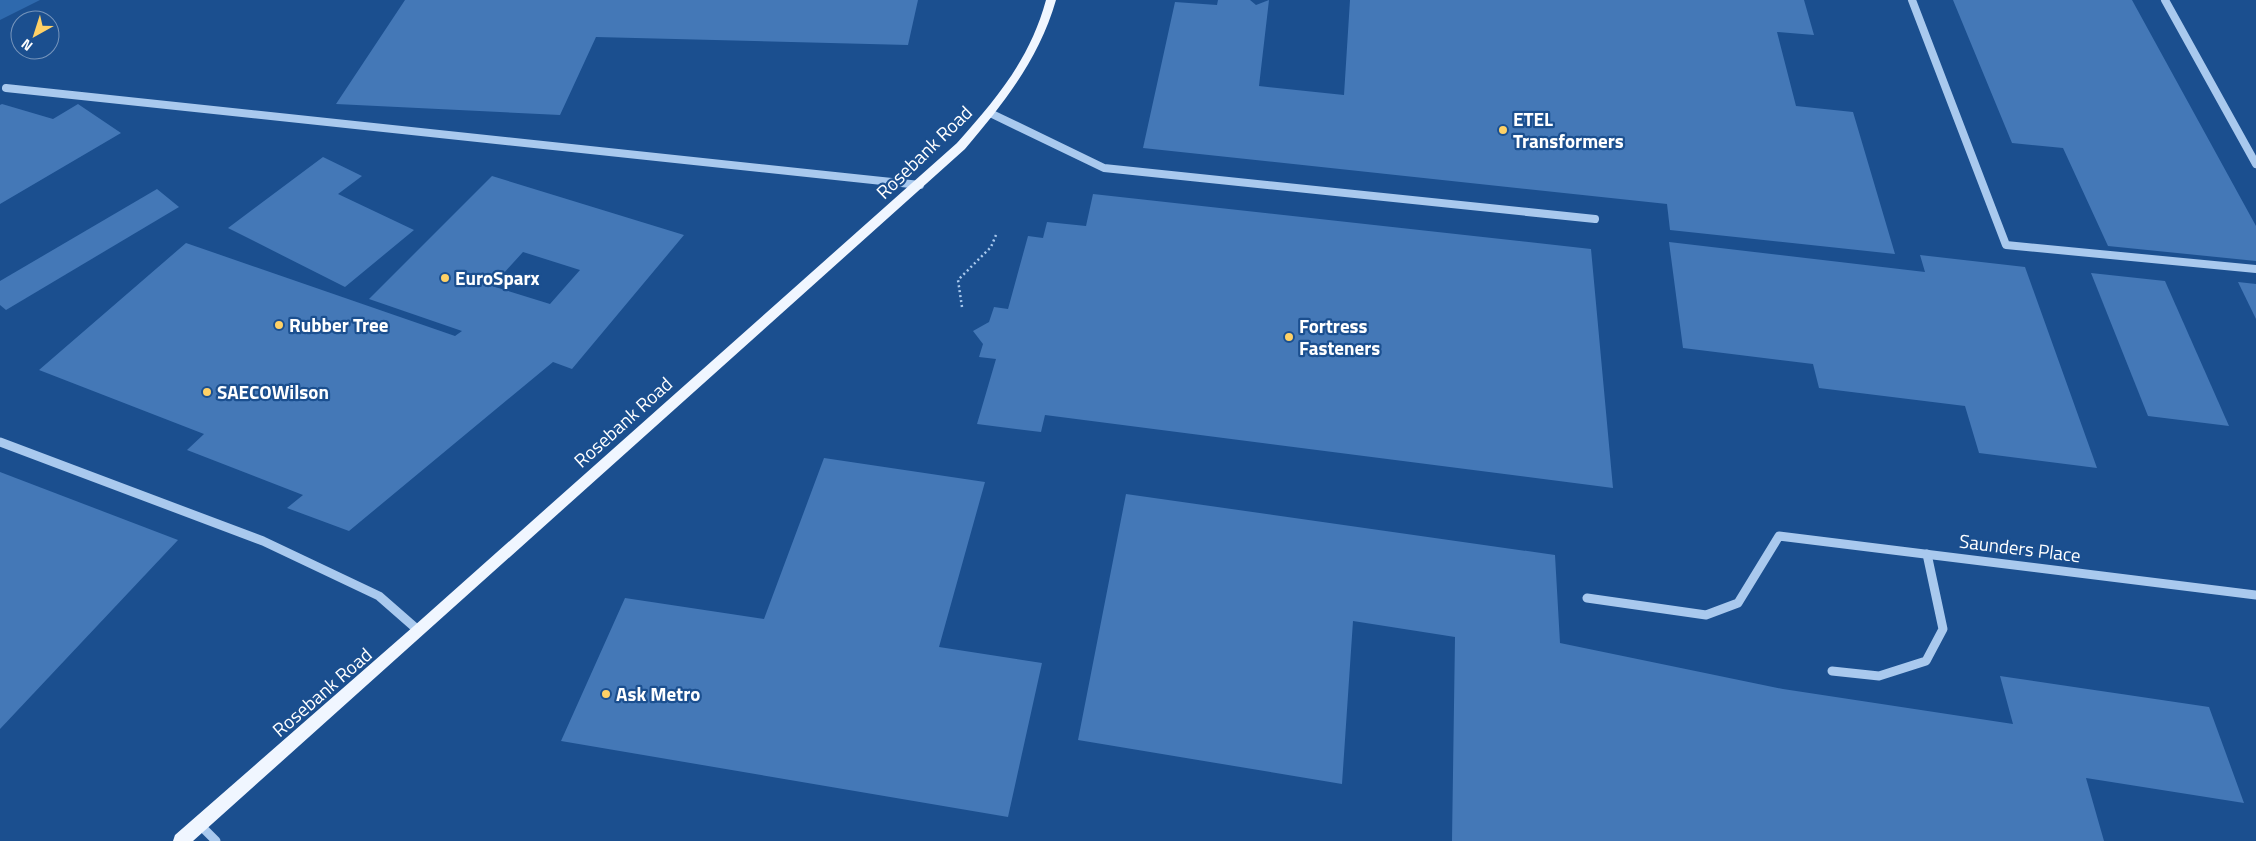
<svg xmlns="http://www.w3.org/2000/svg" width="2256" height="841" viewBox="0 0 2256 841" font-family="'Titillium Web',sans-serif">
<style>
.green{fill:#2e69ad}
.building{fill:#4478b7;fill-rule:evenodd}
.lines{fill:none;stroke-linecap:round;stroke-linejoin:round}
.path{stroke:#a9c9ee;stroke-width:2.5;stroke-dasharray:2 3;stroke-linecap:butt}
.minor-far1{stroke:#a9c9ee;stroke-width:8}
.minor{stroke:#a9c9ee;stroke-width:9}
.major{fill:#f0f6ff;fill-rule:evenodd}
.poi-dot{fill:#ffd166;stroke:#1b4f8f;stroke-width:2}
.labels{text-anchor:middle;stroke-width:4.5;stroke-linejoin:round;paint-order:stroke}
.poi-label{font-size:19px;font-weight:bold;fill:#fff;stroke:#1b4f8f;text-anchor:start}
.street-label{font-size:19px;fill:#fff;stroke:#1b4f8f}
</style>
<rect width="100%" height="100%" fill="#1b4f8f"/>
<path class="green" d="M0,0H40L0,20Z"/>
<g class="building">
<path d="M405,0H918L908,45L596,37L560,115L336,104Z"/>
<path d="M1218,0H1250L1256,5L1269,0L1259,86L1344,95L1350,0H1804L1814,35L1777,32L1796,106L1853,112L1895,254L1670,230L1667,204L1143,148L1175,2L1217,5Z"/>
<path d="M1953,0H2132L2256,226V261L2108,246L2063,148L2012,143Z"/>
<path d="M2,104L53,119L78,104L121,133L0,204V105Z"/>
<path d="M323,157L362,176L338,194L414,230L345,287L228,228Z"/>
<path d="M492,176L684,235L572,369L553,362L349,531L287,508L303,495L187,450L204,434L39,370L186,243L455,336L462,331L369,299ZM523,252L580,270L550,304L492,286Z"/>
<path d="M157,189L179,207L6,310L0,305V281Z"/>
<path d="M1093,194L1591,249L1613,488L1045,415L1041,432L977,424L996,359L979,357L983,344L973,331L989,322L994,307L1008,309L1028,236L1043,238L1047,222L1086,226Z"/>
<path d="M1669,242L1925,272L1920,255L2025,267L2097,468L1979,453L1965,406L1819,388L1813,364L1683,348Z"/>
<path d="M2091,273L2165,281L2229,426L2148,416Z"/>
<path d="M2238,282L2256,284V319Z"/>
<path d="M824,458L985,482L939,647L1042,663L1008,817L561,741L625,598L764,619Z"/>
<path d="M0,472L178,540L0,729Z"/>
<path d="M1126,494L1555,555L1560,643L1783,689L2013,724L2000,676L2209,707L2244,803L2086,778L2104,841H1452L1455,637L1353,621L1342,784L1078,740Z"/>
</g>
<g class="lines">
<path class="path" d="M962,307L958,280L991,247L996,235"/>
<g class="minor-far1">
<path d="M1912,0L2006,245L2256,269"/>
<path d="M2165,0L2256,164"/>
<path d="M6,88L920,185"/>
<path d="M990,113L1104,168L1595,219"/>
</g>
<g class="minor">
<path d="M0,442L263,541L379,596L419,631"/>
<path d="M1587,598L1706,615L1738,603L1779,536L2256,595"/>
<path d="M1832,671L1879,676L1926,661L1943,629L1927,554"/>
<path d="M199,824L216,841"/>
</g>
<path class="major" d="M1046,0H1056C1039,59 1004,103 965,149L193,841H173L175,835L414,626L957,143C997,98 1030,59 1046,0Z"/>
</g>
<g class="poi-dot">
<circle cx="1503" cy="130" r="5"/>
<circle cx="445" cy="278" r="5"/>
<circle cx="279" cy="325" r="5"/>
<circle cx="1289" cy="337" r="5"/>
<circle cx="207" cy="392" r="5"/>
<circle cx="606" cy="694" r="5"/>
</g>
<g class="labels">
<g class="poi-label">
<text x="1513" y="126">ETEL<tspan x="1513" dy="22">Transformers</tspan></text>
<text x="455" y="285">EuroSparx</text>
<text x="289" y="332">Rubber Tree</text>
<text x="1299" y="333">Fortress<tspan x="1299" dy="22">Fasteners</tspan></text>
<text x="217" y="399">SAECOWilson</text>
<text x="616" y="701">Ask Metro</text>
</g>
<g class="street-label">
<text transform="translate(924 152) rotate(-44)" y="7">Rosebank Road</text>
<text transform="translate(623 422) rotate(-42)" y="7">Rosebank Road</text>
<text transform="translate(2020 548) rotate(7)" y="7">Saunders Place</text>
<text transform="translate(322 692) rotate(-41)" y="7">Rosebank Road</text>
</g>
</g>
<g transform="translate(35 35) rotate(219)"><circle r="24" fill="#1b4f8f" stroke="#7695bc"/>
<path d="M0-4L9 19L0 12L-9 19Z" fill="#ffd166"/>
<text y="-8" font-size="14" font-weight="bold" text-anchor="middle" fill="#ffffff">N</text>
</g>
</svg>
